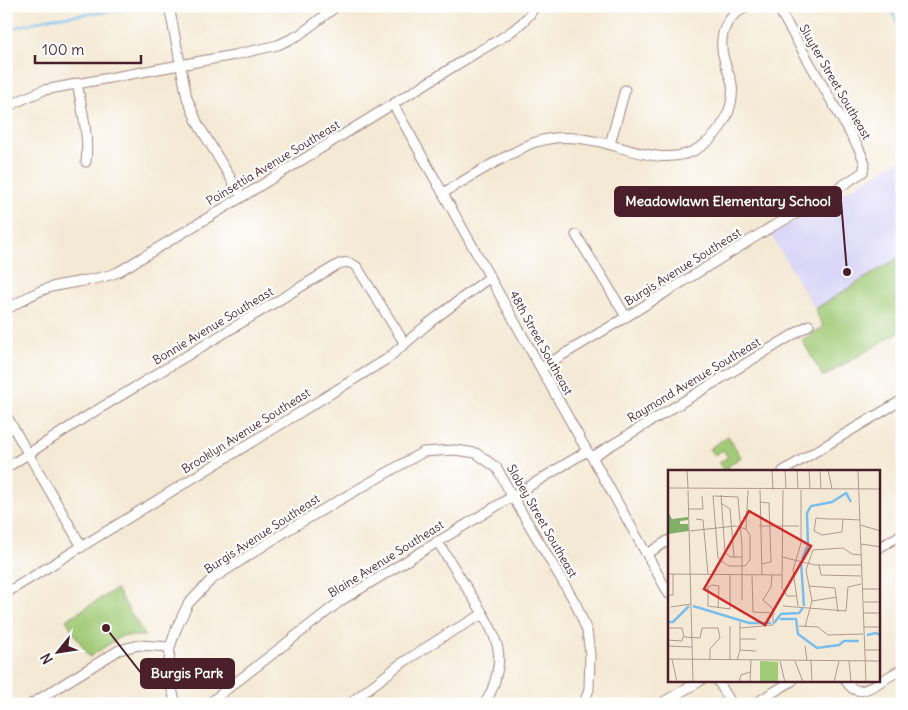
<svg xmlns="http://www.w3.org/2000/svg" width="908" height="710" viewBox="0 0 908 710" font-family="Delius,sans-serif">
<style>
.built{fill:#dad6f7}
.green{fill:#a1cb77;stroke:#767551}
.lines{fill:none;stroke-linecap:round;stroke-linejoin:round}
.stream{stroke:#77beef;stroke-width:2}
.street-casing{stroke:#9f8480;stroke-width:11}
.street{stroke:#fff;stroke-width:9}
.labels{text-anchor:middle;stroke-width:4.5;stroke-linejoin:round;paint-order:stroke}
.street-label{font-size:12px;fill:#4a1f2b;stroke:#fff}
.inset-river{fill:none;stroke:#77beef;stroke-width:2.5}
.inset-road{fill:none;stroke:#b09890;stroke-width:1}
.view{fill:#d62828;fill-opacity:0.15;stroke:#d62828;stroke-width:2.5}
.inset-edge{fill:none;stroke:#4a1f2b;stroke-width:2.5}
.leader{fill:none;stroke:#4a1f2b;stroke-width:2}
.callout-dot{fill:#4a1f2b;stroke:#fff;stroke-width:2}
.callout{fill:#4a1f2b;stroke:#4a1f2b;stroke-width:2}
.callout-label{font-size:14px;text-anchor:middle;font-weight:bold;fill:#fff}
</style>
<rect width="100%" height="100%" fill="#fff"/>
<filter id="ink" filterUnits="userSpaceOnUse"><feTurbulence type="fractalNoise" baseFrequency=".02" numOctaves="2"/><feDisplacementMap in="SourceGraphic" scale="10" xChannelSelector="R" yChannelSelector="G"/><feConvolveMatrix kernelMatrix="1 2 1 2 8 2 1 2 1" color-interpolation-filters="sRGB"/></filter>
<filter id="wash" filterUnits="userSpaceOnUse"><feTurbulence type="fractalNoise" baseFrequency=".0096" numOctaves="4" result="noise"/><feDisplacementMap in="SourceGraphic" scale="20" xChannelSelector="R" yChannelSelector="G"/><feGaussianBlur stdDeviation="1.12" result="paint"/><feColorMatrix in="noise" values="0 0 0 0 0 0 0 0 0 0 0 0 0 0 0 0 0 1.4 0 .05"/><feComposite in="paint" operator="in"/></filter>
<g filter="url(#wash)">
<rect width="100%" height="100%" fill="#f4e9d4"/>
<path class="built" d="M902,159V330L823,377L802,340L823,327L815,309L771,235Z"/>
<g class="green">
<path d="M902,248V330L823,377L802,340L823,327L815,309L901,256L900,249Z"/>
<path d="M728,436L741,457L728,466L731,471H723L719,463L728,457L723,450L714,455L709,449Z"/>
<path d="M116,589L145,636H122L89,657L66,620Z"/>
</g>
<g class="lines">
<g class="stream">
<path d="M888,6L902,30"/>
<path d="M6,30L51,18L124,10L156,8"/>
</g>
</g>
</g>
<g filter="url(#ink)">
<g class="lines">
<g class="street-casing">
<g id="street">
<path d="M169,6L187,98L198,124L242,197"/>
<path d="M77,83C82,109 89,136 86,162"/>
<path d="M393,104L587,451L592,457L669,594"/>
<path d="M6,108L23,99L44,90L234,55L278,45L299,35L337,6"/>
<path d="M610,144L625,90"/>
<path d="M443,193C467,179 490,164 515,152C522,148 529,144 536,142C542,140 548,139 554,138C570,136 595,140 611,145C640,153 674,166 702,146C721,133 735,108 732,84C730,76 726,67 724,59C719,43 722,25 735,14C739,11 744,9 748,6"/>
<path d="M576,235L606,283L626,317"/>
<path d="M6,310C21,301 36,291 52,287C74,281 97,281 118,272L242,197L479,51C496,42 527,24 535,6"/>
<path d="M541,368L626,317L773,226L811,206L863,172L865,163L859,149L777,6"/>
<path d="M6,415L82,547"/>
<path d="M592,457L809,325"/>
<path d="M6,468L84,418L337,265C345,262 349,261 357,267L405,344"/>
<path d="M783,471L902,400"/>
<path d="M437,541C448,558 458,574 468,590C479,607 494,629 498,649C501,664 494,691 484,704"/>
<path d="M879,548L902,534"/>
<path d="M647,554L669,540"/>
<path d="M6,593L387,359L429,323L490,277"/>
<path d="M718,681L732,704"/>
<path d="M846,681C856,698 868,689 880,682C888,677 895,673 902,669"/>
<path d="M31,704L119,650L139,645L170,647"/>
<path d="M176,704L171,686L169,664L170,647L177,627L188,604L211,580L291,528L423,452L455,450L476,453L497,468L512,496L576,604L587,631L590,654L589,689L584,704"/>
<path d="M208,704L342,600L587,451"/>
<path d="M349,704L399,665L444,636L483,614"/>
<path d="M660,704L700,681"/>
<path d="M754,704L792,681"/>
</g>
</g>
<use href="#street" class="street"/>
</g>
</g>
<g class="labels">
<g class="street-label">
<text transform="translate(835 82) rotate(60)" y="4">Sluyter Street Southeast</text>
<text transform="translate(273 163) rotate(-31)" y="4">Poinsettia Avenue Southeast</text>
<text transform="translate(683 267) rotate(-32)" y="4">Burgis Avenue Southeast</text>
<text transform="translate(213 326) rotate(-31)" y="4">Bonnie Avenue Southeast</text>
<text transform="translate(541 343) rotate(61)" y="4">48th Street Southeast</text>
<text transform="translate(694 380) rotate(-31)" y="4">Raymond Avenue Southeast</text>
<text transform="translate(246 431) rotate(-32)" y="4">Brooklyn Avenue Southeast</text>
<text transform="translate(542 521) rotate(60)" y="4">Slobey Street Southeast</text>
<text transform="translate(262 534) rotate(-33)" y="4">Burgis Avenue Southeast</text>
<text transform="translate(386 559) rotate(-32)" y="4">Blaine Avenue Southeast</text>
</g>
</g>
<g transform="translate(668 470)">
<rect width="212" height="212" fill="#f4e9d4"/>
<path d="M92,191L110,192V212H92Z" fill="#a1cb77"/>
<path d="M0,42L4,49L20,47V50L12,51V54H20L21,61L0,64Z" fill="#80af68"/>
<path class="inset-river" d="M134,89L140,75L139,43L143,36L164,32L178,23L183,32M133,92L136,136M25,136L81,153H103M112,149H128L130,164L149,178L171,175L176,171H191M0,152H5L21,136M106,153L113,144L131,143L135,138M199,165L208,163L213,166"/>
<path class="inset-road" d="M19,0L20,18M104,0L105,20M117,0L118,19M129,0L130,19M141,0L142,19M152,0L153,19M160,0L164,19M190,1L198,212M0,18L213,19M20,20L25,212M92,20L94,105M115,20L114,118L119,126H129M53,25L57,82L62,87H74M92,32L101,33L103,92L93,94M53,33L62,39L66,87M21,39H35L34,26M28,49L35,50L40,104M175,49L174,62L154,65L146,61L148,48L160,49H172L192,50M192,55L213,61M91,56H131M22,61L67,56L78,59M193,74L213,77M114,87L147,95H193M151,95L153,105L193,106M0,104L114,105M74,104V76L70,27L45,26L50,88L59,95L62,96H77L82,90V65L78,59L80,20M74,105V130M84,105L85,142L105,143M44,115L40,117V136L62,139V105M44,115L51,116L50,138M141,116L167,118L170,142M195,119H213M0,125H5V104M144,131L169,127M196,132H213M115,136L178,141L180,117L193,114M130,136L125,100L133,73V20M3,137L23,134M196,143H213M62,156V190M131,156L150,157L160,165L195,164M137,157L144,131L138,100L145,80L175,78L184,84L193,85M196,157H213M0,158H14L16,167L32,168L34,158H50L52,168L42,179V190M72,158L105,155V139L95,130L103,117L104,105M72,169H88M0,170L14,171L15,167M0,176L24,177M137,176L139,191M72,180L88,181M197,180H213M0,189L213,191M4,189L9,212M69,190L72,180V152M112,191L117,212M127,191L135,212M143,191L144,212M181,191L183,212M71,212L73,205L82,202M82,212L83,190M166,212L171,191"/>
<path class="view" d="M81,41L143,76L97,155L36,119Z"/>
<rect width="212" height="212" class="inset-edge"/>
</g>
<path class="leader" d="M847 272L841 201M106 628L141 673"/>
<g class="callout-dot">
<circle cx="847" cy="272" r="5"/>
<circle cx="106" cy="628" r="5"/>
</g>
<g class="callout">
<rect x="615" y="187" width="226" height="29" rx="5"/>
<rect x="141" y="659" width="93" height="29" rx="5"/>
</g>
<g class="callout-label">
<text x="728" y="206">Meadowlawn Elementary School</text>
<text x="187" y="678">Burgis Park</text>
</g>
<rect width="908" height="710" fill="none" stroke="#fff" stroke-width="25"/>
<g transform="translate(58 652) rotate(240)" stroke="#ffffff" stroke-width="4" paint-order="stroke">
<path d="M0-4L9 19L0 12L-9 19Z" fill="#4a1f2b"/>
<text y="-8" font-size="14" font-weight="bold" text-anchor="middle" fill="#4a1f2b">N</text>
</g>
<path d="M35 55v8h106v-8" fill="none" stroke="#4a1f2b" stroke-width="2.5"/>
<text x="42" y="55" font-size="15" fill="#4a1f2b" stroke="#ffffff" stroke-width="4" paint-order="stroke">100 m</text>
</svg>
